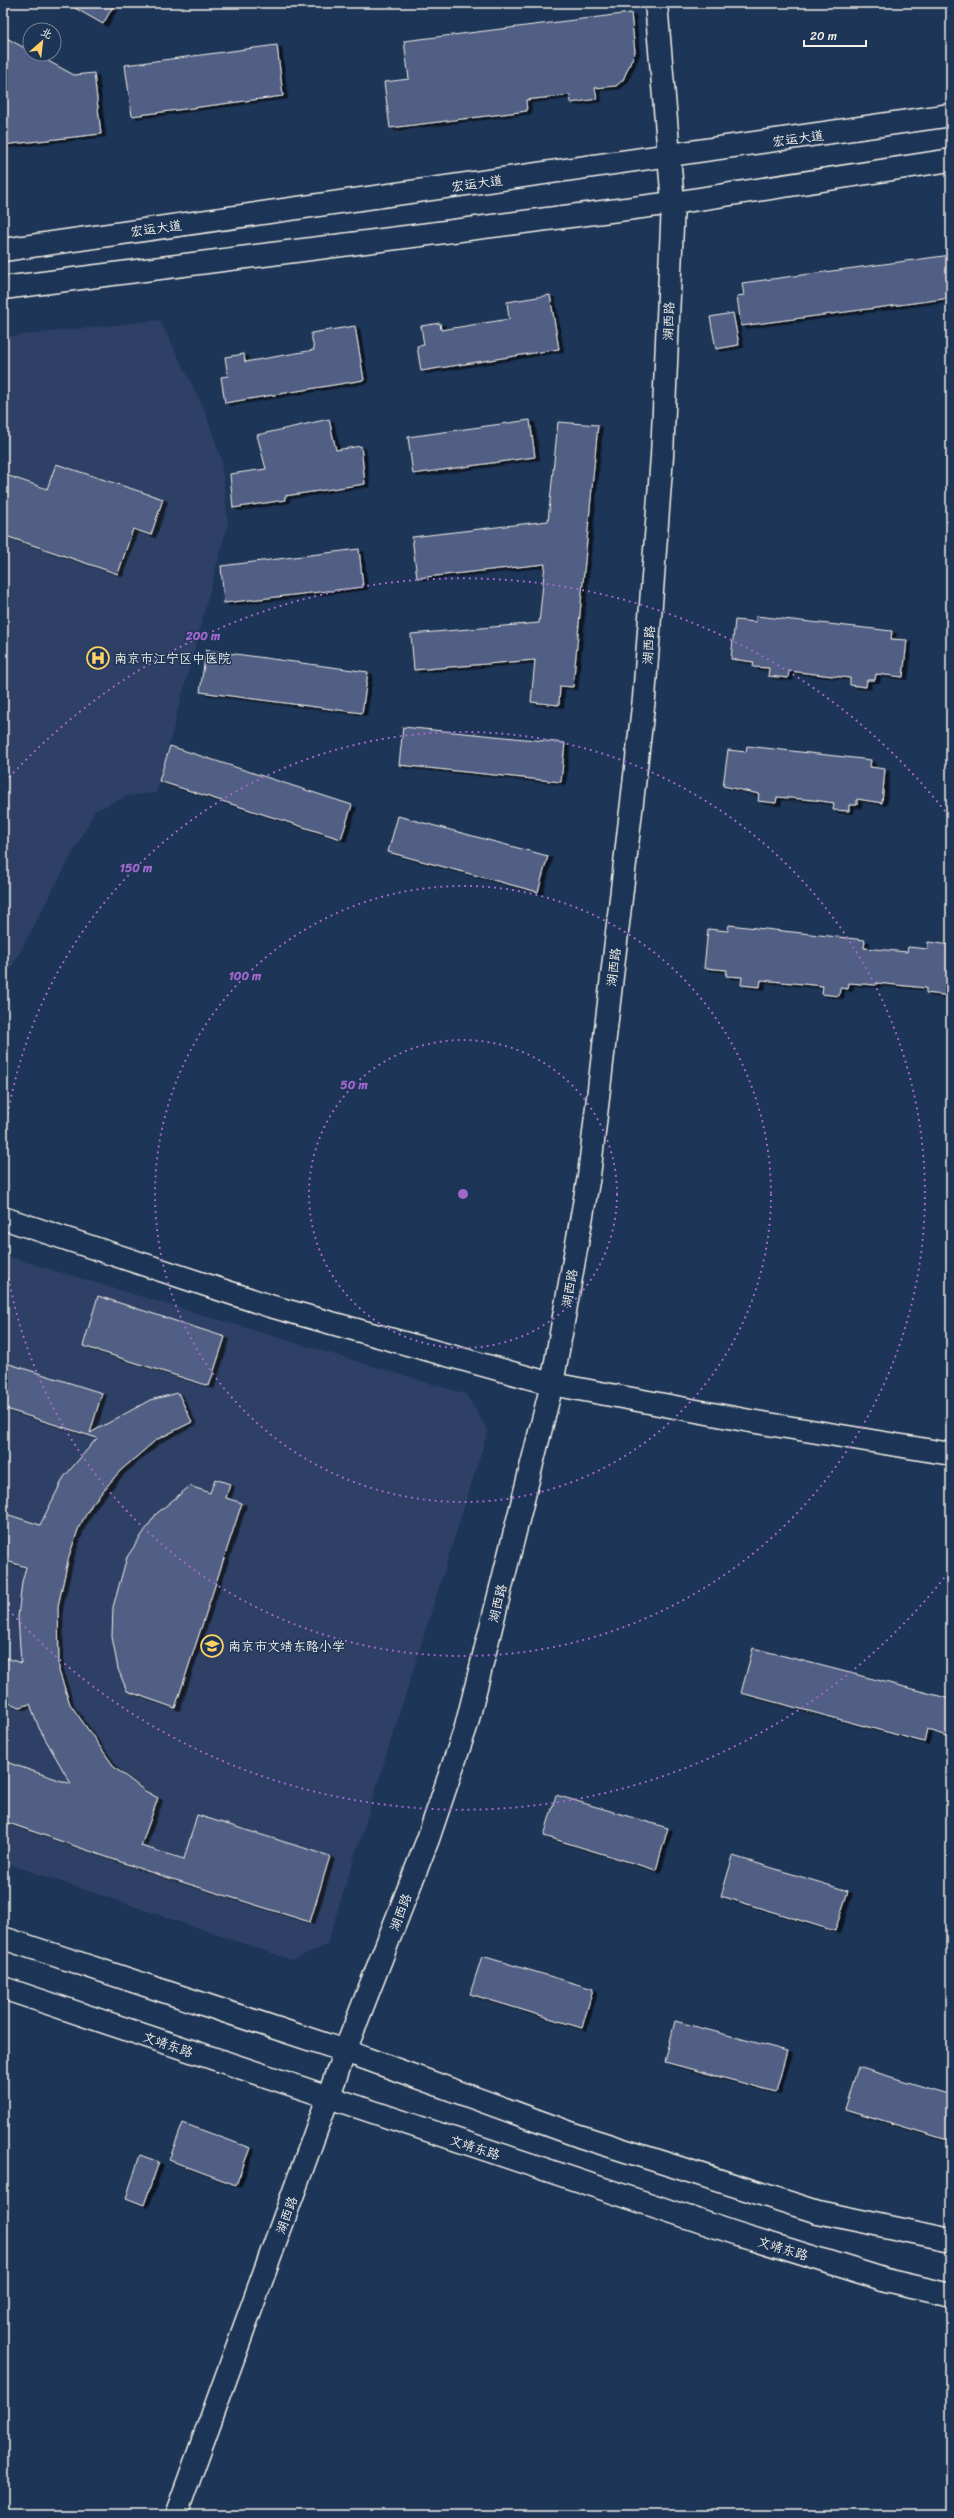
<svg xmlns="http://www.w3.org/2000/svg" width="954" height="2518" viewBox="0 0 954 2518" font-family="Sriracha,'LXGW WenKai TC',sans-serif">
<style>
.built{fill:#2d4165}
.building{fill:#515e85;stroke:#f4f1e8;filter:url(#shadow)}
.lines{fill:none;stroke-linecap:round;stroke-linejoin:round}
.secondary-casing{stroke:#f4f1e8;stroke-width:25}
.primary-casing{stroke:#f4f1e8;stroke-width:25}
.secondary{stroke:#1d3557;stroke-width:22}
.primary{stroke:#1d3557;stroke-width:22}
.ring{fill:none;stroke:#9f67cb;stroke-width:2;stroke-dasharray:2 4}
.labels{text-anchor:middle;stroke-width:3;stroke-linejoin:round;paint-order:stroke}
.street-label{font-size:13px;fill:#f4f1e8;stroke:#1d3557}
.poi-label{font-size:13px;fill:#f4f1e8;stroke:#1d3557;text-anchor:start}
.centre{fill:#9f67cb;stroke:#1d3557;stroke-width:2}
.ring-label{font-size:12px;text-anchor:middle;font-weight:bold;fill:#9f67cb;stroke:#1d3557;stroke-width:3;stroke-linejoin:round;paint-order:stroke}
</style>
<defs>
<filter id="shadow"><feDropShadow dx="4.5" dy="2.5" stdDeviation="0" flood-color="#0009"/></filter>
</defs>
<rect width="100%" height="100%" fill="#1d3557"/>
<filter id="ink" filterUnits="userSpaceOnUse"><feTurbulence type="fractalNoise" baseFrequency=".025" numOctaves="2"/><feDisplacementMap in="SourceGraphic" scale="8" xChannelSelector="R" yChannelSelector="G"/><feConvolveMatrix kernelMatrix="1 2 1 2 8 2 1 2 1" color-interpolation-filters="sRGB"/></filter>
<g filter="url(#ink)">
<g class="built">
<path d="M160,320L205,411L221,458L228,523L156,793L127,796L95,811L3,984V337Z"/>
<path d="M3,1255L466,1394L488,1431L327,1945L292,1960L3,1862Z"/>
</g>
<g class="building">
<path d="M66,3H115L103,24Z"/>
<path d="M631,13L635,52L623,80L616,86L595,88L597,99L571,103L570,95L526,100L527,111L390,128L384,82L409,79L404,41Z"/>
<path d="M3,36L30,51V54H35L74,75L94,73L101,134L3,145Z"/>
<path d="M277,45L283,96L132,116L125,65Z"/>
<path d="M951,255V298L741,326L737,296L744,295L742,283Z"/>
<path d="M550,295L559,349L421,371L417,346L424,345L421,326L440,323L441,330L509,319L507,302Z"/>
<path d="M733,313L739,345L716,349L710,317Z"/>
<path d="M355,326L364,380L225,403L221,377L228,376L225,357L244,354L245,362L314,350L311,333Z"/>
<path d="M329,419L336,450L361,446L365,484L285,496V500L233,508L230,474L266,469L257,435Z"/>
<path d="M530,420L535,457L413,474L408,437Z"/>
<path d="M558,422L598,425L573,687L560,686L559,705L531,702L535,660L414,670L411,634L539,623L545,564L417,578L412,537L548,521Z"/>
<path d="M56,464L163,499L151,535L133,529L118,574L3,535V474L47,489Z"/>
<path d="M359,549L363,587L224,603L221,566Z"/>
<path d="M756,616L892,631L891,639L907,640L903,677L876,674L875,680H867L866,687L850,685V678L789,671L788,678L768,676L769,668L753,667L754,662L731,659L735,620L756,622Z"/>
<path d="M206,650L368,672L362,713L200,692Z"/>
<path d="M403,727L565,743L561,782L399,765Z"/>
<path d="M170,746L352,805L341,839L159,781Z"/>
<path d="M747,746L871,760L870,767L885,769L882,803L857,799V805H849V811L833,810L834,803L814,800L777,797L776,803L758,801L759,794L723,786L728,750L746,752Z"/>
<path d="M398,816L548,856L538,892L388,852Z"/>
<path d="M729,925L865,940L864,948L907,952L908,947L928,949V942L951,945V996L926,993V988L876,983V985L849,983L848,989L840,988L839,996L822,994L823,986L793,983L761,980L760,987L741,985L742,977L726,976L727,970L704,968L708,929L728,931Z"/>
<path d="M98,1296L225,1337L209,1386L83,1346Z"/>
<path d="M3,1362L102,1393L90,1433L150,1400L178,1393L192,1422L156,1440L120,1471L92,1504L79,1527L69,1556L58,1606L59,1671L70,1704L115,1768L145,1791L158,1798L141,1846L184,1859L197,1815L330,1856L310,1922L144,1870L3,1821V1761L71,1784L39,1728L30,1704L20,1707L3,1701V1657L21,1663L18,1617L22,1582L26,1567L3,1560V1513L40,1525L64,1477L97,1438L3,1408Z"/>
<path d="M215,1479L230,1484L226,1498L242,1503L175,1708L127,1691L118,1669L112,1637L113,1607L127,1557L156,1514L190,1486L210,1493Z"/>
<path d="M753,1648L951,1699V1738L927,1729L924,1742L741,1693Z"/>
<path d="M556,1795L668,1828L656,1870L544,1836Z"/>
<path d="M733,1856L848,1891L835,1931L721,1896Z"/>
<path d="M482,1956L593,1989L582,2028L470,1994Z"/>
<path d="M675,2021L787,2051L776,2092L665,2062Z"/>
<path d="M858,2067L951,2095V2141L845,2109Z"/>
<path d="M183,2123L250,2148L236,2185L169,2160Z"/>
<path d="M140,2155L159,2162L144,2205L126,2198Z"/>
</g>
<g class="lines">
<g class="secondary-casing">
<g id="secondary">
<path d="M3,1218L270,1306L552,1384L750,1421L951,1454"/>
<path d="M3,1938L345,2051L579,2136L818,2212L951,2240"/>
<path d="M3,1988L735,2233L886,2280L951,2295"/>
<path d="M176,2515L345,2051L428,1839L466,1727L552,1384L589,1176L644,698L662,456L673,203L656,3"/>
</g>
</g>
<g class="primary-casing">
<g id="primary">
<path d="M3,250L951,115"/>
<path d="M3,288L673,203L951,160"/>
</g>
</g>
<use href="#secondary" class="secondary"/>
<use href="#primary" class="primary"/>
</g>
</g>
<g class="ring">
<circle cx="463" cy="1194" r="154"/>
<circle cx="463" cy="1194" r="308"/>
<path d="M3 1150A462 462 0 1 1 3 1238"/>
<path d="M948 1573A616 616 0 0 1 5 1606M5 782A616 616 0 0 1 948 815"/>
</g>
<defs>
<g id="hospital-ring" transform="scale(1.15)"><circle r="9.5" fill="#1d3557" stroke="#ffd166" stroke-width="1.5"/><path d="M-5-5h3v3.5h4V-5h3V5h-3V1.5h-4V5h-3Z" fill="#ffd166"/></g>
<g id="school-ring" transform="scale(1.15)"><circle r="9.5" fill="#1d3557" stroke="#ffd166" stroke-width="1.5"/><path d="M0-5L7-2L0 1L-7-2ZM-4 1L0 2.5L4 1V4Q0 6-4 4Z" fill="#ffd166"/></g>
</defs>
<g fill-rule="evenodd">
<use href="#hospital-ring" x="98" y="658"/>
<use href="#school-ring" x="212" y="1646"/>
</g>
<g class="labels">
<g class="street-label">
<text transform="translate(798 138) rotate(-8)" y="5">宏运大道</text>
<text transform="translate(477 183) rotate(-8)" y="5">宏运大道</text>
<text transform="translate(156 228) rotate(-8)" y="5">宏运大道</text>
<text transform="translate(668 321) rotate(-88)" y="5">湖西路</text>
<text transform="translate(648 645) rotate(-86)" y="5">湖西路</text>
<text transform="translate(613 967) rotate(-83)" y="5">湖西路</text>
<text transform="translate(569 1288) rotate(-80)" y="5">湖西路</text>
<text transform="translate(497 1603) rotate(-76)" y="5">湖西路</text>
<text transform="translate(400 1912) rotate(-69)" y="5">湖西路</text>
<text transform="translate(168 2044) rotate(19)" y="5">文靖东路</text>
<text transform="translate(475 2147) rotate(18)" y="5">文靖东路</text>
<text transform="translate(286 2215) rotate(-70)" y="5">湖西路</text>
<text transform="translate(783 2248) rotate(17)" y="5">文靖东路</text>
</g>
<g class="poi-label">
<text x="114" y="663">南京市江宁区中医院</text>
<text x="228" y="1651">南京市文靖东路小学</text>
</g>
</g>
<circle cx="463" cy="1194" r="6" class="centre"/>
<g class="ring-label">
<text x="203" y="640">200 m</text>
<text x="136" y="872">150 m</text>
<text x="245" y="980">100 m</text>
<text x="354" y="1089">50 m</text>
</g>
<rect width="954" height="2518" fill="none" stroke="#1d3557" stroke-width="16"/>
<rect x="8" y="8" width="938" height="2502" fill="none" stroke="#f4f1e8" stroke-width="1.5" filter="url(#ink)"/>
<g transform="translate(42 42) rotate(28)"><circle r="19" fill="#1d3557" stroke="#738091"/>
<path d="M0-3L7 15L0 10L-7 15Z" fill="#ffd166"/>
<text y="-6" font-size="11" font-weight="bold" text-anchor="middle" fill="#f4f1e8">北</text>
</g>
<path d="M804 40v6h62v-6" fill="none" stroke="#f4f1e8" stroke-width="2"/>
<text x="810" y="40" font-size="12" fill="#f4f1e8" stroke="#1d3557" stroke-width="3" paint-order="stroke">20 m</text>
</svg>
